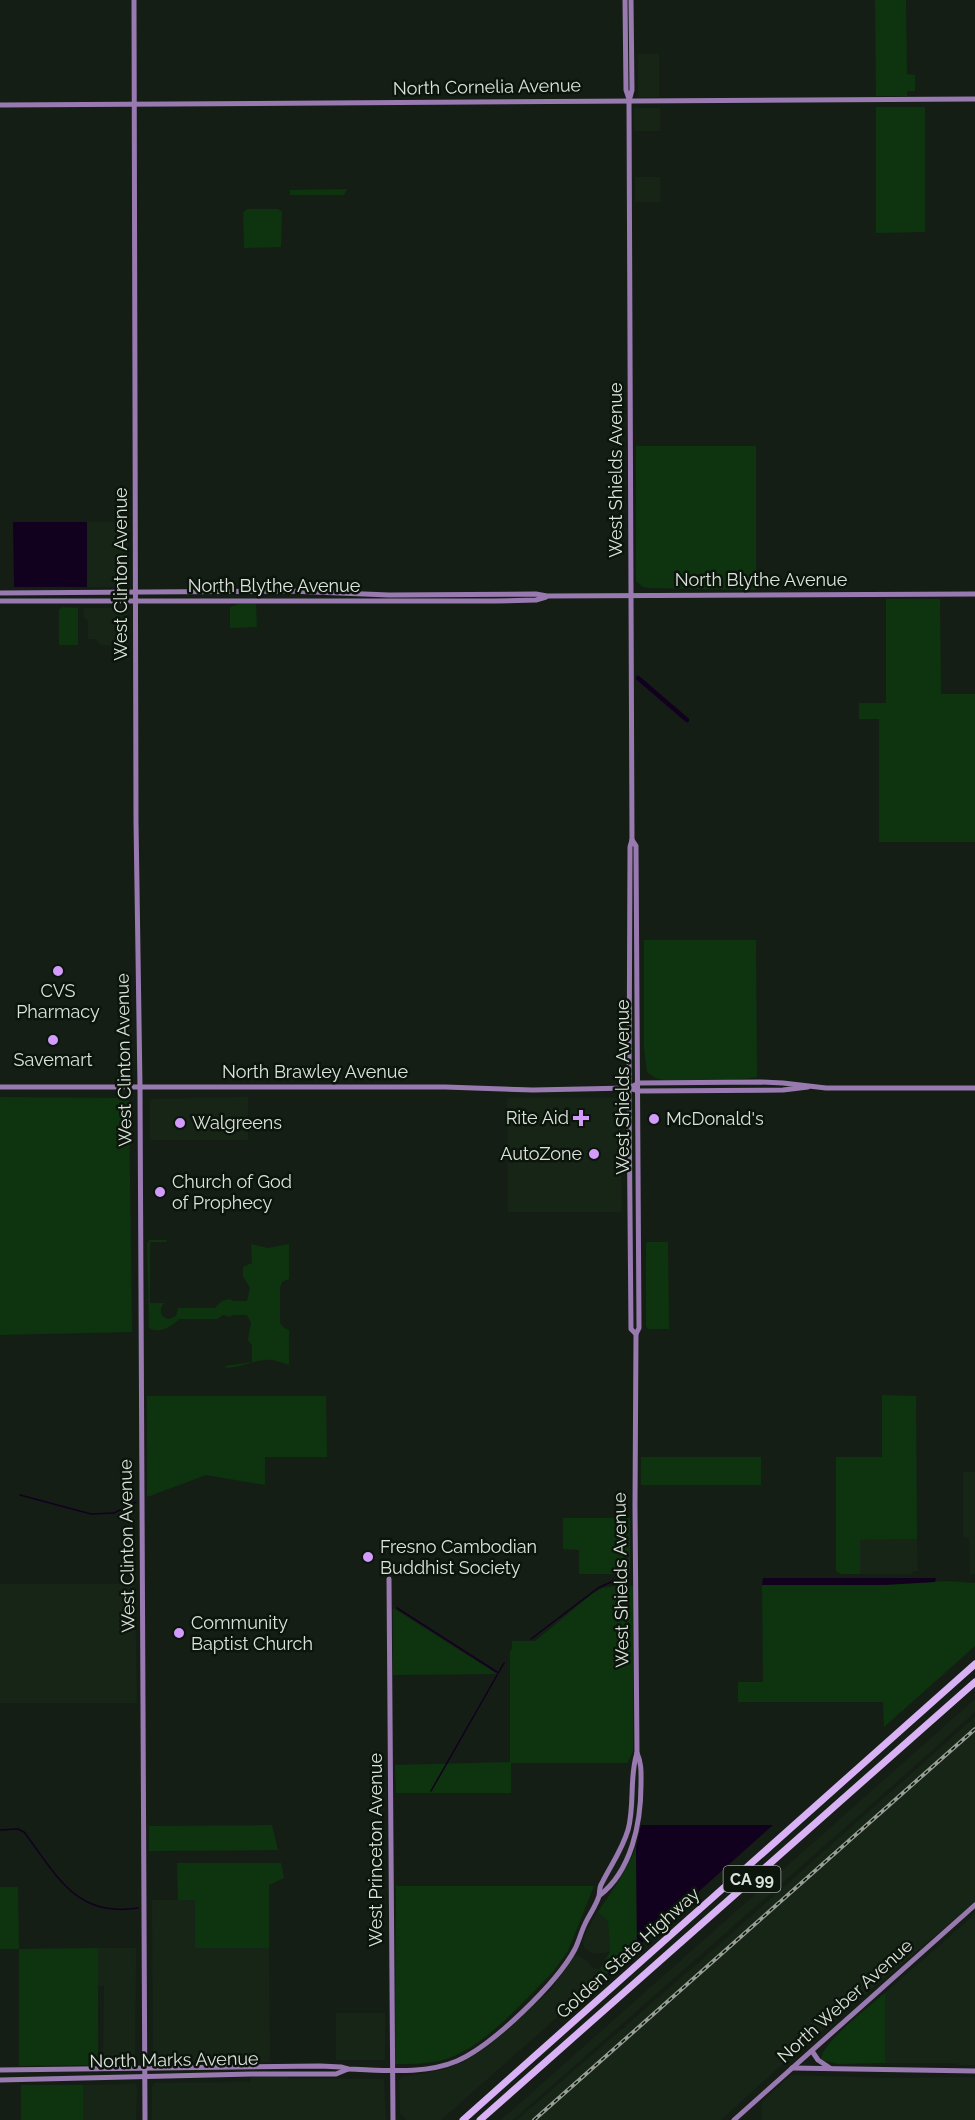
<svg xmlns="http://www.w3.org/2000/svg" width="975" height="2120" viewBox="0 0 975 2120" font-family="Raleway,sans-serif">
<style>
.built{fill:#172517}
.green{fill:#0d340f}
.water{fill:#12001f}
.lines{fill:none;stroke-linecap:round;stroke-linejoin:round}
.stream{stroke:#12001f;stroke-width:1.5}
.canal{stroke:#12001f;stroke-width:4.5}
.secondary{stroke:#987ab0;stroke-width:5}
.highway{stroke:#d8b2f5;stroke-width:7}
.rail-casing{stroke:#969e96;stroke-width:4}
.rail{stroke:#0c150c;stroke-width:1.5;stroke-dasharray:4.5;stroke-linecap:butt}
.poi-dot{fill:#d39cfc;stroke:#0c150c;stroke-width:2}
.labels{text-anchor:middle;stroke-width:5;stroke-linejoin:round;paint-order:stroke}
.shield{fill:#0c150c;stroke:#9ea59e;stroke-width:1.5}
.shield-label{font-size:16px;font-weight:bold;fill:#dce3dc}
.street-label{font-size:18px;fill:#dce3dc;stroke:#0c150c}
.poi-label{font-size:18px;fill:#dce3dc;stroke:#0c150c;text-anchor:start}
</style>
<rect width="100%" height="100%" fill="#151e15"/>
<g class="built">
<rect x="638" y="54" width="21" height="43"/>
<rect x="634" y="108" width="26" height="23"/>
<rect x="635" y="177" width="25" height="25"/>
<path d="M87,522H128L127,584L124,587H87Z"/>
<path d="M84,608H124L127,610V646H115V642H111L110,645H101L95,639H88V621L84,617Z"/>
<path d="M248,1097V1140H150V1102L153,1099Z"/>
<path d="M507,1098H618L620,1100L622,1212H508Z"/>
<path d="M963,1472H975V1574H970L969,1538L963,1537Z"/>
<path d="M917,1539L918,1571H913L912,1574H860V1540Z"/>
<path d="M0,1584H132L135,1586L137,1703H0Z"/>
<path d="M975,1699V1712L873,1803L513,2120H501Z"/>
<path d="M975,1717V1902L778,2068L721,2120H517L711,1952Z"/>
<path d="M152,1900H195V1948H269L270,2062L155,2064L153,2061Z"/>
<path d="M598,1912L608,1921L610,1952L593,1954L584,1948L583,1942L587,1930Z"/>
<path d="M975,1912V2065H959L958,2063H885V1993L972,1917L971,1916Z"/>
<path d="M98,1948H136L135,2062L103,2063L104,1986H98Z"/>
<path d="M578,1955L587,1961L592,1968L600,1969L605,1975L441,2120H407L400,2113L399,2081L402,2077L446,2069L463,2062L489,2046L551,1990L574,1956Z"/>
<rect x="336" y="2013" width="49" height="47"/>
<path d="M791,2075L885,2078L975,2077V2120H762V2102Z"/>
<path d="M251,2076H288L289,2079H384L386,2120H152V2087L155,2083L251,2082Z"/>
<path d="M135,2084L137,2086L136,2120H83V2085Z"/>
</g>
<g class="green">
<path d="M875,0H906L907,74L915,75V91H907V96H876Z"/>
<path d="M876,107H925V232L876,233Z"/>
<path d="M347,189L344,195H290V190Z"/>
<path d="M247,209H278L282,212L281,247L244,248L243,213Z"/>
<path d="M636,446H756V590L650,588L643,587L636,581Z"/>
<path d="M886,599H940L941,694H975V842H879V719H859V703H886Z"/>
<path d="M239,604H256L257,627L230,628V607Z"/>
<path d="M62,607L78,608V645H59V610Z"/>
<path d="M644,940H756L757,1077C736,1081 674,1084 655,1078C655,1077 648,1073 647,1072L644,1048Z"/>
<path d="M0,1097L126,1098L129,1101L132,1332L0,1335Z"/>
<path d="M149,1240H167L166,1242H150V1303H164C158,1310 161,1318 169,1319L176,1316L178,1308H215L222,1301L230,1299L232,1301H247L250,1288L243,1276V1267L252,1263L251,1244L268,1248L289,1244V1279L282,1282L280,1288V1323L284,1328L289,1330V1365C281,1363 275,1359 265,1360C253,1361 241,1367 227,1368L225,1366L252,1362V1345L248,1340L251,1323L247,1315H232L230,1317L223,1315L217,1319H179C171,1327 160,1334 149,1328L147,1244Z"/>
<path d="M647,1242H668L669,1329H648L646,1326V1245Z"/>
<path d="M882,1395L916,1396L917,1539L860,1540V1574H841L836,1571V1457H882Z"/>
<path d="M147,1396H326L327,1457H265V1485L206,1475L147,1497Z"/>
<rect x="641" y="1457" width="120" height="28"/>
<path d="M563,1518H630V1574H579V1550L563,1549Z"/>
<path d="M947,1581L975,1583V1646L884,1727L883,1702H738V1682H763L762,1585H883Z"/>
<path d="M616,1586H634L633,1752L627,1763H511V1793H396L395,1765L510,1762V1651L512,1649V1641H535L592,1594L603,1588Z"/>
<path d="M393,1608L497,1674L393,1675Z"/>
<path d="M272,1825L278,1850L149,1851V1826Z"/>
<path d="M636,1847L637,1947L605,1975L600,1969L610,1952L608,1921L598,1912C612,1891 627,1871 636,1847Z"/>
<path d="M177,1863H281L284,1878L269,1885V1948H195V1900H178Z"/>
<path d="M396,1886H594L568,1951L553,1972C524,2000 485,2047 446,2059C429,2064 412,2064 395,2064Z"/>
<path d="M0,1887H18L19,1949L98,1948V2062L95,2065L19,2066V1949H0Z"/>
<path d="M885,1993V2063L838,2064L821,2060C820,2044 871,2005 885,1993Z"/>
<rect x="21" y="2085" width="62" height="35"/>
</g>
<g class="water">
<path d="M13,522H87V587H14Z"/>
<path d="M763,1578H936L935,1582L883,1585H762Z"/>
<path d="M641,1825H773L637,1947L636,1847Z"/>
</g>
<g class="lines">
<g class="stream">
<path d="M20,1495L91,1514L114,1513L136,1502"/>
<path d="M397,1608L497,1672"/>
<path d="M531,1639L598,1588L611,1582H623"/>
<path d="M431,1791L504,1663"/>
<path d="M0,1830L18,1829L24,1832C57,1875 75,1918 138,1908"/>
</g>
<path class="canal" d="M638,678L687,720"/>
<g class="secondary">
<path d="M134,0L136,821L140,1087L145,2120"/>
<path d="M625,0L626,90L629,99"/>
<path d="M631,0L632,90L629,101L632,840L630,847L629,1097L631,1329L636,1334"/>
<path d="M0,105L975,99"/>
<path d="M0,593L289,591L389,595L536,594L547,596L975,594"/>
<path d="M0,601H495L536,600L546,597"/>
<path d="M0,1087H445L533,1090L629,1088L638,1091L783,1090L808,1087"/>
<path d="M629,1088L639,1083L761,1082L783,1083L826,1088H975"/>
<path d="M389,1579L393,2120"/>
<path d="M600,1895C631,1871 641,1824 641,1785C641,1774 642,1764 637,1753"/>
<path d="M812,2051L818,2060L830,2068"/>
<path d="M792,2068L975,2071"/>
<path d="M0,2070L320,2066L341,2067L348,2069C383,2070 424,2075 457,2061C492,2046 557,1983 575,1949C579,1941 581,1932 585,1924C589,1915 596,1906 599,1896C600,1891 599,1887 602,1883C611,1865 622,1850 628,1830C635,1805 629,1777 637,1753L635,1505L636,1334L639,1328L636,846L632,840"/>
<path d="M0,2080L252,2074H336L348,2069"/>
<path d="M734,2120L975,1905"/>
</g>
<g class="highway">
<path d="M463,2120L975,1664"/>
<path d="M480,2120L975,1682"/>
</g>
<g class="rail-casing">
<path id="rail" d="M534,2120L975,1729"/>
</g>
<use href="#rail" class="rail"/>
</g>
<g class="poi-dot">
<circle cx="58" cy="971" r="6"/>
<circle cx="53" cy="1040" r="6"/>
<path d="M578 1109h6v6h6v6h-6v6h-6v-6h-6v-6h6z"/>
<circle cx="654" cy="1119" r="6"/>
<circle cx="180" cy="1123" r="6"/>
<circle cx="594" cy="1154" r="6"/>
<circle cx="160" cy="1192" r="6"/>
<circle cx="368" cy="1557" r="6"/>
<circle cx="179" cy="1633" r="6"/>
</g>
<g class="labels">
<rect class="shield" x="723.5" y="1866" width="57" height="26" rx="4.5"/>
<g class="shield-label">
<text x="752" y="1885">CA 99</text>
</g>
<g class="street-label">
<text transform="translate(487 87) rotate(-1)" y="6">North Cornelia Avenue</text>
<text transform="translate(616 470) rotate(-90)" y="6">West Shields Avenue</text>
<text transform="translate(121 574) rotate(-90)" y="6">West Clinton Avenue</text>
<text x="761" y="586">North Blythe Avenue</text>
<text x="274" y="592">North Blythe Avenue</text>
<text transform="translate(124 1060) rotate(-91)" y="6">West Clinton Avenue</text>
<text x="315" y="1078">North Brawley Avenue</text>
<text transform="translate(623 1087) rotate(-90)" y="6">West Shields Avenue</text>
<text transform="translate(127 1546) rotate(-91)" y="6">West Clinton Avenue</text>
<text transform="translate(621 1580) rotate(-91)" y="6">West Shields Avenue</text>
<text transform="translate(376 1850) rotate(-90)" y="6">West Princeton Avenue</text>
<text transform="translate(628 1953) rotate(-42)" y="6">Golden State Highway</text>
<text transform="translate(845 2001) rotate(-42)" y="6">North Weber Avenue</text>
<text transform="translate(174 2060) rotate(-1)" y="6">North Marks Avenue</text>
</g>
<g class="poi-label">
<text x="58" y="997" text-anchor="middle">CVS<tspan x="58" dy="21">Pharmacy</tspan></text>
<text x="53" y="1066" text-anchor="middle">Savemart</text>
<text x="569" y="1124" text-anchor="end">Rite Aid</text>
<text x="666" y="1125">McDonald's</text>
<text x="192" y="1129">Walgreens</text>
<text x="582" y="1160" text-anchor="end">AutoZone</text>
<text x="172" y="1188">Church of God<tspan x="172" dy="21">of Prophecy</tspan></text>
<text x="380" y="1553">Fresno Cambodian<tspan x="380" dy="21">Buddhist Society</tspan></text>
<text x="191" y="1629">Community<tspan x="191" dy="21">Baptist Church</tspan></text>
</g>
</g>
</svg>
